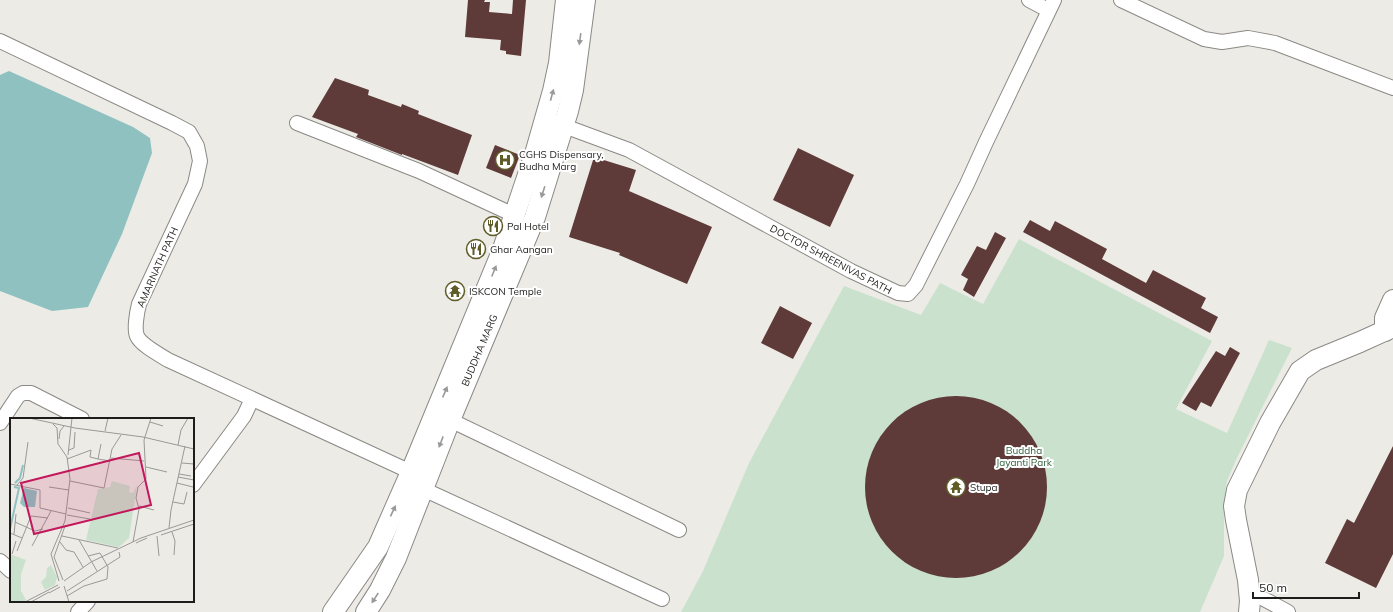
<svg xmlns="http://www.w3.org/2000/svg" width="1393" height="612" viewBox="0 0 1393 612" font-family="Mulish,sans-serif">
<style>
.green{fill:#cae2cd}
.water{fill:#8fc1c0}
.building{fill:#5e3a39}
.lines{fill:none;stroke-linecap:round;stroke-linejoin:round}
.minor-casing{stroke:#8b8985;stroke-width:16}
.secondary-casing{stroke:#8b8985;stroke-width:22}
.minor{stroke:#fff;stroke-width:14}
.secondary{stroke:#fff;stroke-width:20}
.oneway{fill:#9a9999}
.labels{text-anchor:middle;stroke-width:4;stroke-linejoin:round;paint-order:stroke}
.poi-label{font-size:10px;fill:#1e1d1c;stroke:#fff;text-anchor:start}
.street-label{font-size:10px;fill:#1e1d1c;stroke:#fff}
.park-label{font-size:10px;fill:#2e603a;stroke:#fff}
.inset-river{fill:none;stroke:#8fc1c0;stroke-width:2}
.inset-road{fill:none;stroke:#9a9995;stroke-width:1}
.view{fill:#c2185b;fill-opacity:0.15;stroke:#c2185b;stroke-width:2}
.inset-edge{fill:none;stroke:#1e1d1c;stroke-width:2}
</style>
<rect width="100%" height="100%" fill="#edebe6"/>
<path class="green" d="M1019,239L1212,341L1176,409L1227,433L1269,340L1292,348L1236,460L1227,481L1224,501V556L1200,612H681L703,571L749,463L844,286L921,315L940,283L983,304Z"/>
<path class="water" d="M9,71L133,127L150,138L152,153L122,234L88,307L52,311L0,291V75Z"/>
<g class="building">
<path d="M468,0H485L484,2H490L489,12L512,14L513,0H526L521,56L506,54V51L500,50L501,40L465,37Z"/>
<path d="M335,78L369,90L368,95L401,107L402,104L419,111L418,114L472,135L458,175L402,154V155L356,137L358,134L312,117Z"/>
<path d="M495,145L520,155L511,178L486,168Z"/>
<path d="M798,148L854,175L830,227L773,200Z"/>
<path d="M594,157L636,170L629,191L712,227L687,284L619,255L620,253L569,237Z"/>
<path d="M1030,220L1050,231L1055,221L1107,249L1102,259L1146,283L1153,270L1206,298L1201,308L1218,317L1210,333L1023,232Z"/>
<path d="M995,232L1006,238L974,297L963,290L968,279L961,275L977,246L986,250Z"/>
<path d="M780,306L812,323L793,359L761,343Z"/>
<path d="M1230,347L1240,353L1211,407L1201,402L1196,411L1182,403L1216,351L1225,356Z"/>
<circle cx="956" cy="487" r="91"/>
<path d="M1393,446V554L1376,588L1325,563L1347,519L1354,523Z"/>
</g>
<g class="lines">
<g class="minor-casing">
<g id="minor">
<path d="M1029,0L1048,10"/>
<path d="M1121,0L1204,39L1222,42L1248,38L1275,43L1393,88"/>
<path d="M0,41L172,123L189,132L197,146L200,161L195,184L139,304C137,312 134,329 137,336C141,345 160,355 168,360L411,472"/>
<path d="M297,123L419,171L514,215"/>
<path d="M556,123L629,150L851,271L898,293L908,294L916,285L967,184L986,142L1054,0"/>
<path d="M450,420L679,530"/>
<path d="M0,423L18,396L23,393H31L82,419"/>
<path d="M193,485L244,416L252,399"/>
<path d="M423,489L662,599"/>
<path d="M0,561L11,571"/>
<path d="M1249,591L1288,612"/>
<path d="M78,612L88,601"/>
</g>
</g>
<g class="secondary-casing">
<g id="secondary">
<path d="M1385,331V318L1393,300"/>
<path d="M333,612L378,547L411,472L503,249L535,154L553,91L559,63L566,0"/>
<path d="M366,612L380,590L396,558L450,420L535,217L568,111L573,90L585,0"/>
<path d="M1249,612L1250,601L1248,580L1236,520L1234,506L1237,490L1270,423L1300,371L1316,360L1360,342L1393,327"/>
</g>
</g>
<use href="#minor" class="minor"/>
<use href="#secondary" class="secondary"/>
</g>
<defs><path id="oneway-solid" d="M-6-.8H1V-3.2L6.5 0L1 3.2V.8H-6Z"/></defs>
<g class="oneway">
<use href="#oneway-solid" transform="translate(580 39) rotate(98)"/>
<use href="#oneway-solid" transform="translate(552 95) rotate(-75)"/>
<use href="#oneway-solid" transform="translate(543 192) rotate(108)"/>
<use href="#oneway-solid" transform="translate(494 271) rotate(-68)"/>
<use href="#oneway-solid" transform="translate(445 392) rotate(-67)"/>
<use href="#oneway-solid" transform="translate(441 442) rotate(111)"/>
<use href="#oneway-solid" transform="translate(393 511) rotate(-65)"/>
<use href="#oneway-solid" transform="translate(375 598) rotate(123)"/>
</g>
<defs>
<g id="hospital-ring" transform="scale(1)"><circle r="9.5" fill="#fff" stroke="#5f5c28" stroke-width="1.5"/><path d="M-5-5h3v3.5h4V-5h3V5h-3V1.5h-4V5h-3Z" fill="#5f5c28"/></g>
<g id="restaurant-ring" transform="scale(1)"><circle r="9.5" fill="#fff" stroke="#5f5c28" stroke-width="1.5"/><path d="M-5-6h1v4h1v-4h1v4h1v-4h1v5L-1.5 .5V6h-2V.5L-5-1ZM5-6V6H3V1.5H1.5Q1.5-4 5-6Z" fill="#5f5c28"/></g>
<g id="temple-ring" transform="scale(1)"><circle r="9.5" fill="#fff" stroke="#5f5c28" stroke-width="1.5"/><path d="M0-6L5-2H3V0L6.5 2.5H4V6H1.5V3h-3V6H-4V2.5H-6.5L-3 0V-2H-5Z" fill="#5f5c28"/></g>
</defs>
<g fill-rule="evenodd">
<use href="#hospital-ring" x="505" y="160"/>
<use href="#restaurant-ring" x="493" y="226"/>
<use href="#restaurant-ring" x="476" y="249"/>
<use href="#temple-ring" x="455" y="291"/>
<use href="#temple-ring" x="956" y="487"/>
</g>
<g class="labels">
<g class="poi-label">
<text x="519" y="158">CGHS Dispensary,<tspan x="519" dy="12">Budha Marg</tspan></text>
<text x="507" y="230">Pal Hotel</text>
<text x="490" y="253">Ghar Aangan</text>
<text x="469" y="295">ISKCON Temple</text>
<text x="970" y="491">Stupa</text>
</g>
<g class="street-label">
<text transform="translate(831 259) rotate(28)" y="4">DOCTOR SHREENIVAS PATH</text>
<text transform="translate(157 267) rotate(-66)" y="4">AMARNATH PATH</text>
<text transform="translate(479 350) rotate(-67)" y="4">BUDDHA MARG</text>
</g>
<g class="park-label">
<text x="1024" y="454">Buddha<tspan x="1024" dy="12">Jayanti Park</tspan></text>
</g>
</g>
<g transform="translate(10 418)">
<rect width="184" height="184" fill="#edebe6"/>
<path d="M102,63L120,68L119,74L123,75L127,67L119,120L109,129L76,122L88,71L100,69ZM0,136L16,142L11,156V173L16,182L13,184H0ZM41,147L47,159L45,167L35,172L31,164L36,159L37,150Z" fill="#cae2cd"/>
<path d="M14,70L27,73L25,89H14L10,85Z" fill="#8fc1c0"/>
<path class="inset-river" d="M5,65L10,60L13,47M0,111L9,70L4,69"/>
<path class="inset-road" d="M19,0L65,10L133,19L184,31M140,4L153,8M43,6L47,10L48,26L57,39L60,61L55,103L41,136L49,163M95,13L98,0M49,21L50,13L54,8M91,26L88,41L100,43M168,27L171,12L178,0M59,32L64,30L65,14M58,37L62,0M101,40L134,43M57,41L81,32L80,39L88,41M172,45L184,46M136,49L157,54M169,56L181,58M168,59L184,62M60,63L94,70L102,31L111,17M167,65L183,69M0,66L30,72V90L56,96M7,67L13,60L18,24M39,69L59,72M163,84L174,86L177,74M129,88L144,92M58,90L80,95M57,97L80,101M5,104L25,113L33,111M159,110L161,92L175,28M162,114L165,123L164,137M0,115L12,120M4,116L6,96M151,117L184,106M52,118L108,130M147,118L149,138M69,122L87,153M50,124L56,132L64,134L73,149M123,124L129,91L126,80L128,69L136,61L134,22L141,0M126,125L137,120M22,128L41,93M7,133L21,98L38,100M2,136L6,123M53,162L44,139L55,108M54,163L81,144L131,120L184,102M54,168L59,184M57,173L110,139L109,134M39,175L50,169M57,178L74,168L97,161L98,149L90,135L78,138M15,184L48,167M21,184L39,174"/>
<path class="view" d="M129,35L141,87L24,116L11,65Z"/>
<rect width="184" height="184" class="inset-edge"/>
</g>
<path d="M1253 592v6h106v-6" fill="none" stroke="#1e1d1c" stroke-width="2"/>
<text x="1259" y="592" font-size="12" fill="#1e1d1c" stroke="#ffffff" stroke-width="3" paint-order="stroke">50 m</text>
</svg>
